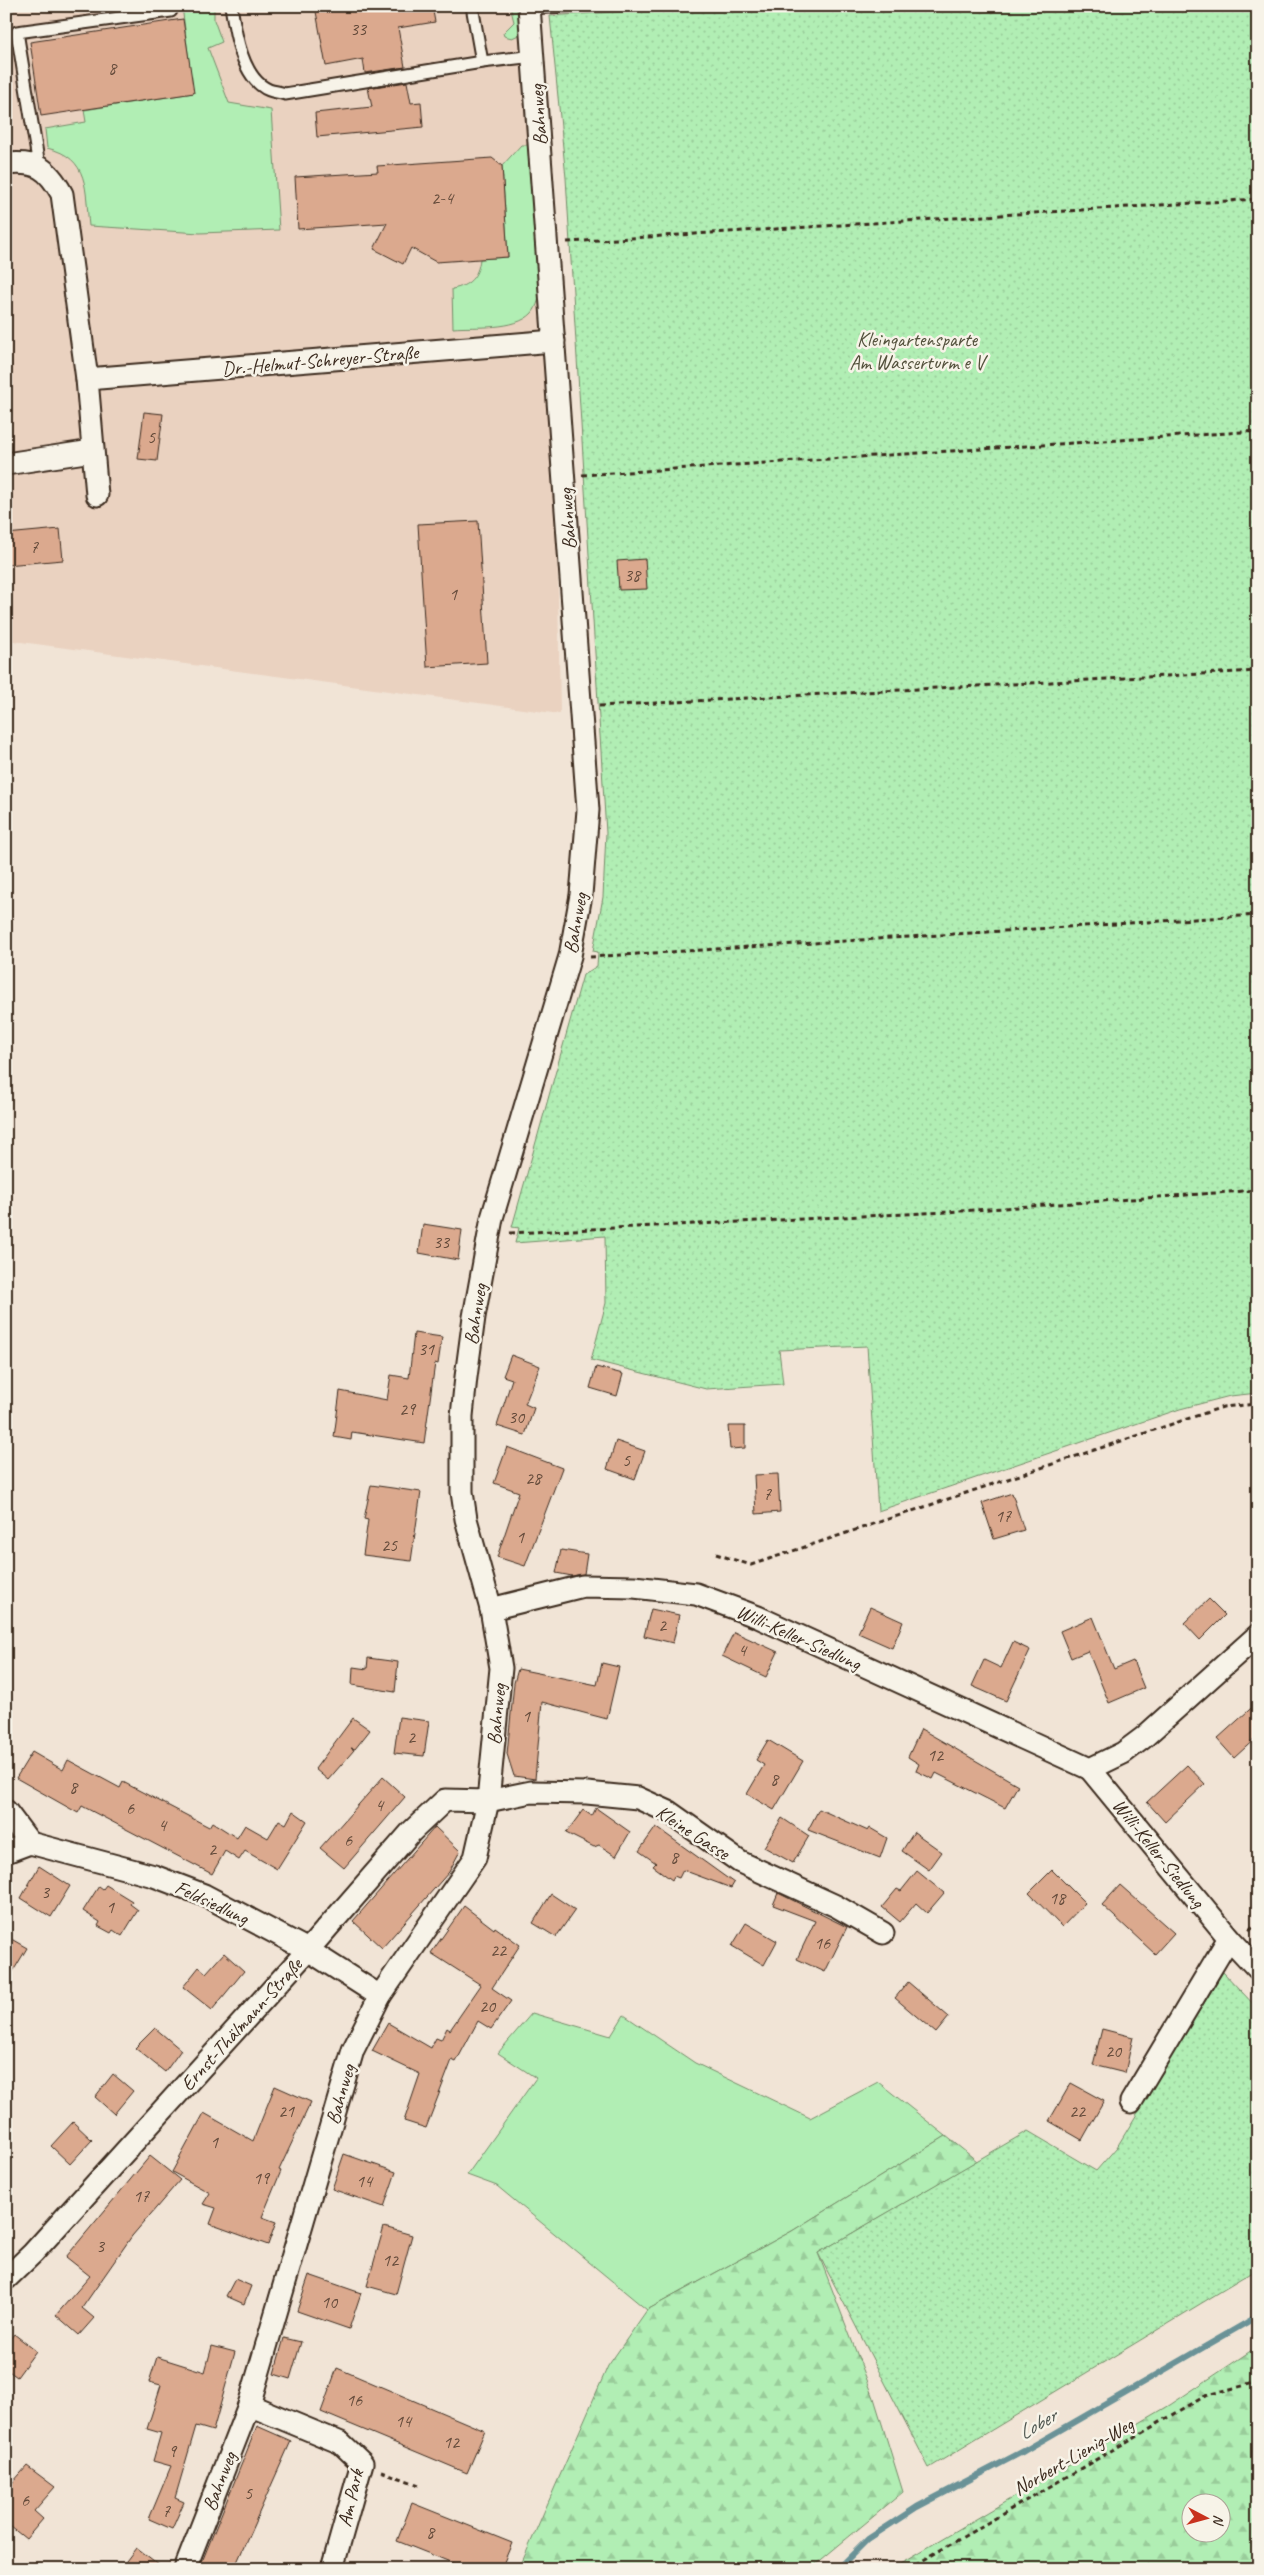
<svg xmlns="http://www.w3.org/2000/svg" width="1264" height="2575" viewBox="0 0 1264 2575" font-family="Caveat,sans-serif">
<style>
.built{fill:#ead2c0}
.green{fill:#b1eeb4;stroke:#768c69}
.forest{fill:url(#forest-firs);stroke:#768c69;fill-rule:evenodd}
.garden{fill:url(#garden-dots);stroke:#768c69}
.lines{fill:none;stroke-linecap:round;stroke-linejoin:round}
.stream{stroke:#6a9297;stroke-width:6}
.building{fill:#dba98e;stroke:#3b2a1e}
.service-casing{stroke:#3b2a1e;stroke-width:15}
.minor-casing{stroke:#3b2a1e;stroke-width:25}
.path{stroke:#3b2a1e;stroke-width:3;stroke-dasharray:5 4;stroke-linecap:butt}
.service{stroke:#f7f3e8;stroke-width:11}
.minor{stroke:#f7f3e8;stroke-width:21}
.labels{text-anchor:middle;stroke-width:5;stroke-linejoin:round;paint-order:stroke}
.number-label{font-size:18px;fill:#634a3a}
.street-label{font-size:20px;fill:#3b2a1e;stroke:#f7f3e8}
.park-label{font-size:20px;fill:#53513c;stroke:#f7f3e8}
.water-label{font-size:21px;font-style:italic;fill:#4f5650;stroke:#f7f3e8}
</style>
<defs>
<pattern id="forest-firs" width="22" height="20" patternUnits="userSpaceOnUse" patternTransform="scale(1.25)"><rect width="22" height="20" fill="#b1eeb4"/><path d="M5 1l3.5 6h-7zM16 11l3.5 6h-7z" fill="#99cc9a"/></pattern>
<pattern id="garden-dots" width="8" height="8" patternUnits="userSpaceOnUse" patternTransform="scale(1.25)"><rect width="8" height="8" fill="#b1eeb4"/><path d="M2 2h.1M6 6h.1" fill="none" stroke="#99cc9a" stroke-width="1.8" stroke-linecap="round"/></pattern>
</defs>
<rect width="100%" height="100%" fill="#f1e4d6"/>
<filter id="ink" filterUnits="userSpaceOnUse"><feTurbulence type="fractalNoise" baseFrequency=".02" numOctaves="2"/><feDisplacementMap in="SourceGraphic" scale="10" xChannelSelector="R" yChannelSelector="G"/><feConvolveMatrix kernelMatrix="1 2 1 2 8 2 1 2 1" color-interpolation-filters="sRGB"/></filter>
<g filter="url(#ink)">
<path class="built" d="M6,6H529L554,341L560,714L6,640Z"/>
<g class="green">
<path d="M182,6H214V20L222,42L208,48L229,103L271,110L279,230L200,233L89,226C85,190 90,158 47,148L45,129L86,122L84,110L193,93Z"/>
<path d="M510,6H519L521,34L512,38L504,36L503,33L514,22Z"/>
<path d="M521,145H530L541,288C539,297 538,306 532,313C515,331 475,326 453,328L452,289C469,286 478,277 480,259L508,257L502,166Z"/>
<path d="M532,2013L611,2036L624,2015L695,2063L810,2118L878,2082L946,2136L792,2231L647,2310L497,2186L467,2175L536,2078L498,2053Z"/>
</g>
<g class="forest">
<path d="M946,2136L977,2161L818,2253L874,2398L903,2492L810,2569H519L608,2366L647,2310L792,2231Z"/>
<path d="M1258,2346V2569H891L1170,2405ZM1192,2502H1222V2532H1192Z"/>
</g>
<g class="garden">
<path d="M706,6H1258V1393L1230,1396L1180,1409L878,1511L867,1346L779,1350L783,1384L706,1389L591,1360L606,1303L605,1236L515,1243L519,1228L512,1227L583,975L597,966L598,952L593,951L603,897L606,833L566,178L550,16Z"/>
<path d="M1223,1972L1258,2009V2269L929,2468L818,2253L1028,2131L1096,2171L1117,2147Z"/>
</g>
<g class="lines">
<path class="stream" d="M838,2569L868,2539L917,2507L1024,2451L1258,2316"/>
</g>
<g class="building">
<path d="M315,6H432L435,22L398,28L405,67L365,73L363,59L326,66Z"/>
<path d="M183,19L194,93L41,116L30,42Z"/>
<path d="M407,82L411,103L421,102L423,127L317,137L315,113L372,107L368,88Z"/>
<path d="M492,158L502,166L508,257L436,262L411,248L403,264L374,249L387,223L298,229L295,177L378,172L377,166Z"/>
<path d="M144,412L163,414L157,461L138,459Z"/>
<path d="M478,521L487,663L427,667L418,524Z"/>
<path d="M60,529L63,560L6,565V534Z"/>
<path d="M645,559L647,589L619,590L617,561Z"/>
<path d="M423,1224L462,1230L458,1260L419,1253Z"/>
<path d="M414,1333L442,1337L438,1364L435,1363L424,1443L352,1432L351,1440L334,1437L340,1391L387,1400L391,1375L409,1378Z"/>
<path d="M511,1355L540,1366L525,1404L534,1408L525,1435L497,1426L512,1379L503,1376Z"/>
<path d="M596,1367L623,1374L617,1396L590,1388Z"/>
<path d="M728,1426H745V1448L730,1449Z"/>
<path d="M616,1441L645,1451L635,1479L607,1469Z"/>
<path d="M507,1447L562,1468L525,1566L497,1557L519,1492L494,1483Z"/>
<path d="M778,1474L780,1512L756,1514L754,1475Z"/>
<path d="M371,1485L421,1492L411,1561L363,1555L368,1520L364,1519Z"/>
<path d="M1012,1493L1024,1530L994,1539L982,1503Z"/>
<path d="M561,1550L587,1554L584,1574L572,1576L556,1573Z"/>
<path d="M1209,1599L1225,1615L1200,1640L1184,1623Z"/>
<path d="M870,1607L903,1622L892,1648L858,1633Z"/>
<path d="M651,1609L679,1615L673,1643L644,1636Z"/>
<path d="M1093,1617L1114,1669L1133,1661L1144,1688L1109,1703L1088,1651L1071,1658L1060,1631Z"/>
<path d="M734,1632L778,1652L766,1677L722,1656Z"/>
<path d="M1013,1642L1030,1650L1006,1701L972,1686L984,1660L1001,1668Z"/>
<path d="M368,1658L398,1662L395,1692L352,1685L353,1667L367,1669Z"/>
<path d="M602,1663L619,1667L607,1719L542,1702L535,1779L514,1776L507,1754L514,1683L518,1669L597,1685Z"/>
<path d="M1258,1702V1736L1234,1758L1217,1739Z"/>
<path d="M399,1717L429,1721L424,1756L394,1753Z"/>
<path d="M353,1718L370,1730L355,1749L351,1748L354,1750L328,1780L315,1769Z"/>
<path d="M921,1729L1018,1785L1005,1808L936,1773L933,1779L916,1771L919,1764L908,1757Z"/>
<path d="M768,1740L803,1761L774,1810L747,1794L764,1765L756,1760Z"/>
<path d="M32,1752L63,1770L68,1760L120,1788L123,1782L209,1827L212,1822L237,1838L245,1825L268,1838L279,1820L286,1824L293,1811L307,1821L277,1869L245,1851L239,1860L225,1851L212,1874L82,1806L78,1813L16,1778Z"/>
<path d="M1187,1765L1205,1784L1165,1822L1147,1802Z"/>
<path d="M383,1777L405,1797L344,1868L320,1848Z"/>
<path d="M596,1808L630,1832L616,1856L599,1845L594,1847L566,1833L583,1810L592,1816Z"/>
<path d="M819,1809L868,1831L870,1828L887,1838L880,1858L808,1830Z"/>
<path d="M782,1818L809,1836L793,1863L764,1847Z"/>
<path d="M435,1827L460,1851L449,1872L382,1948L353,1921Z"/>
<path d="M656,1827L734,1883L731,1888L683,1870L679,1878L674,1876L672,1880L653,1866L656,1863L639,1851Z"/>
<path d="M914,1832L942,1852L929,1870L902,1851Z"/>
<path d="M39,1866L70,1886L51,1917L21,1898Z"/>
<path d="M1052,1870L1085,1903L1062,1927L1029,1893Z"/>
<path d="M917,1871L944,1893L927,1913L916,1903L900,1922L882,1907L897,1889L901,1891Z"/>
<path d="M106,1885L132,1901L130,1904L138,1910L122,1936L113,1930L111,1933L98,1926L100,1922L83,1911L99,1886L103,1889Z"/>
<path d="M1120,1885L1174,1933L1155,1954L1102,1905Z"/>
<path d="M778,1893L847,1927L825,1972L797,1959L815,1921L773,1905Z"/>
<path d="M551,1894L575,1910L556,1937L533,1923Z"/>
<path d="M464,1906L494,1929L495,1927L520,1945L492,1988L511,2001L491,2029L478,2021L456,2062L452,2060L426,2128L404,2121L420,2074L372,2051L388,2023L431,2048L436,2038L441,2040L447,2028L450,2030L481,1985L431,1953Z"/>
<path d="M746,1923L777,1941L764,1965L732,1946Z"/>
<path d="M6,1936L27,1948L6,1983Z"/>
<path d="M224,1953L244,1971L212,2010L183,1987L199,1967L206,1973Z"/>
<path d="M908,1982L949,2017L936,2033L895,1998Z"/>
<path d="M155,2028L181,2050L165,2072L135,2048Z"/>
<path d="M1102,2029L1133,2037L1125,2073L1093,2065Z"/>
<path d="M113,2074L133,2091L114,2114L95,2097Z"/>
<path d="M1071,2083L1104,2101L1082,2140L1049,2121Z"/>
<path d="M275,2086L311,2102L279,2170L281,2171L262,2217L276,2222L268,2245L210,2224L216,2208L203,2204L210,2193L172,2172L204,2113L253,2141Z"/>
<path d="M73,2122L92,2140L70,2164L51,2146Z"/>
<path d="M344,2154L396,2172L384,2207L332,2189Z"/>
<path d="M150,2156L180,2180L132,2236L82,2308L94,2318L79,2335L56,2315L90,2276L66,2257Z"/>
<path d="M384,2227L412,2235L396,2294L367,2286Z"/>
<path d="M309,2275L361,2293L349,2329L297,2311Z"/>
<path d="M235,2279L251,2286L244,2304L226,2296Z"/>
<path d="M14,2334L36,2351L17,2377L6,2369V2344Z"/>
<path d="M284,2338L301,2342L290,2379L274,2374Z"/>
<path d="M212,2346L235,2352L213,2431L196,2426L175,2498L184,2502L172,2529L149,2519L171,2466L153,2461L161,2433L147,2429L161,2385L149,2382L157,2357L205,2372Z"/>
<path d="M337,2368L485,2431L467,2473L321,2412Z"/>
<path d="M257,2426L291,2441L234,2569H199Z"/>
<path d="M27,2466L55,2487L34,2511L43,2519L26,2539L6,2523V2490Z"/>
<path d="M412,2503L512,2543L501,2569H468L397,2541Z"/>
<path d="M136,2548L163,2569H120Z"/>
</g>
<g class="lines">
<g class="service-casing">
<g id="service">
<path d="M231,6C235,32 242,79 269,90C274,92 280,92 285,94L482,62"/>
<path d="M472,6L482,62L534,56"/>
<path d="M529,8L570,6"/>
<path d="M39,166L17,32L171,11"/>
</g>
</g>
<g class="minor-casing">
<g id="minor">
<path d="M6,164C36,161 47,167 62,194L87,379L97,495"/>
<path d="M87,379L554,341"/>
<path d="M6,464L92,451"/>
<path d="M491,1609L583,1586L634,1587L696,1594L758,1617L1090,1769L1123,1753L1143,1738L1258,1635"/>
<path d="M1090,1769L1229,1938L1258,1969"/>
<path d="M6,1811L30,1843"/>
<path d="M6,1852L30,1843L154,1876L204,1895L308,1950L380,1996"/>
<path d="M1131,2102L1229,1938"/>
<path d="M6,2279L33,2253L308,1950L411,1832L445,1800L488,1801L531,1792L587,1793L638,1798L669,1812L740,1862L836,1906L883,1933"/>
<path d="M249,2405L341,2443L362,2463L332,2569"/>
<path d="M185,2569L249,2405L353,2050L380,1996L475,1858L488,1801L501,1668L491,1609L466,1519L462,1492V1416L466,1377L474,1317L492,1218L570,956L581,895L588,810L529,6"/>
</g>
</g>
<g class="path">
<path d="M567,242L1258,199"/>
<path d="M582,475L1258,431"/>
<path d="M599,706L1258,671"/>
<path d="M590,957L1258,915"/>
<path d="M510,1233L946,1212L1258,1190"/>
<path d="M716,1554L751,1565L1223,1407L1258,1404"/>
<path d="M1249,1930L1258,1922"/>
<path d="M381,2471L419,2485"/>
<path d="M908,2569L1207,2395L1258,2382"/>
</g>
<use href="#service" class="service"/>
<use href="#minor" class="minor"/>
</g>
</g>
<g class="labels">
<g class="number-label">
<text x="358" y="35">33</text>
<text x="112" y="74">8</text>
<text x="442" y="204">2-4</text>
<text x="151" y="443">5</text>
<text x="34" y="553">7</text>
<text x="632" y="581">38</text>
<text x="453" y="600">1</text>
<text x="441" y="1248">33</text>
<text x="426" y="1355">31</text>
<text x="407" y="1415">29</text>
<text x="516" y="1423">30</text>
<text x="626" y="1466">5</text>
<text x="533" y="1484">28</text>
<text x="767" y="1500">7</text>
<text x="1003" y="1522">17</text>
<text x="520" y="1543">1</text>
<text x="389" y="1551">25</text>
<text x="662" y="1631">2</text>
<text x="742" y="1656">4</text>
<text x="526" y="1722">1</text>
<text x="411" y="1743">2</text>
<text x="935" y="1761">12</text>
<text x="774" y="1785">8</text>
<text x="73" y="1793">8</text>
<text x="379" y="1811">4</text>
<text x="130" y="1814">6</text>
<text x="162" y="1831">4</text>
<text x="348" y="1846">6</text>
<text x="212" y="1855">2</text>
<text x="674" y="1863">8</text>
<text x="45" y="1898">3</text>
<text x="1057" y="1904">18</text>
<text x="110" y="1913">1</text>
<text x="822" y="1949">16</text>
<text x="498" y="1956">22</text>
<text x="487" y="2012">20</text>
<text x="1113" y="2057">20</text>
<text x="286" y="2117">21</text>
<text x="1077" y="2117">22</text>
<text x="214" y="2148">1</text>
<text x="261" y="2184">19</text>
<text x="364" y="2187">14</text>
<text x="141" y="2202">17</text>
<text x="100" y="2252">3</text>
<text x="390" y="2266">12</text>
<text x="329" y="2308">10</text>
<text x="354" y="2406">16</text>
<text x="403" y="2427">14</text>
<text x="451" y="2448">12</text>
<text x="172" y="2457">9</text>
<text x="248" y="2499">5</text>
<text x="25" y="2506">6</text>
<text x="166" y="2517">7</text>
<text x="430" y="2538">8</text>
</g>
<g class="street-label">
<text transform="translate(538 115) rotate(-94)" y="7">Bahnweg</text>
<text transform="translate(320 360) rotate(-5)" y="7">Dr.-Helmut-Schreyer-Straße</text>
<text transform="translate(567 519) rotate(-94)" y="7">Bahnweg</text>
<text transform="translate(575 923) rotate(-80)" y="7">Bahnweg</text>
<text transform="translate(475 1314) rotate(-81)" y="7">Bahnweg</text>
<text transform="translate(799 1637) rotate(24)" y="7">Willi-Keller-Siedlung</text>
<text transform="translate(496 1714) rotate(-85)" y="7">Bahnweg</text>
<text transform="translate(693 1832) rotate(33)" y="7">Kleine Gasse</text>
<text transform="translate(1159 1853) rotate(51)" y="7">Willi-Keller-Siedlung</text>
<text transform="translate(212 1902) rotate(25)" y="7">Feldsiedlung</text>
<text transform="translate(241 2024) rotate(-48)" y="7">Ernst-Thälmann-Straße</text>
<text transform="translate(340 2094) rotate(-74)" y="7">Bahnweg</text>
<text transform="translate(1073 2456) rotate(-30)" y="7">Norbert-Lienig-Weg</text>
<text transform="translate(219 2481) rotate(-69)" y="7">Bahnweg</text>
<text transform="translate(350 2498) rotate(-77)" y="7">Am Park</text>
</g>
<g class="park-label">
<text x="917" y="346">Kleingartensparte<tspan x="917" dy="23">Am Wasserturm e V</tspan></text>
</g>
<g class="water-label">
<text transform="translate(1037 2424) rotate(-30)" y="7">Lober</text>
</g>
</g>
<rect width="1264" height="2575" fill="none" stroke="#f7f3e8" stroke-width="25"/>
<rect x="12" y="12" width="1239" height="2550" fill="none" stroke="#3b2a1e" stroke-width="2" filter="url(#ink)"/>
<g transform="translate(1206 2518) rotate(96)"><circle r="24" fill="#f7f3e8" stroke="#aca397"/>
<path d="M0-4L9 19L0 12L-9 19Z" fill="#c8321e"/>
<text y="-8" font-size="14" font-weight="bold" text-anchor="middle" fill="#3b2a1e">N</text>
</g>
</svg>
